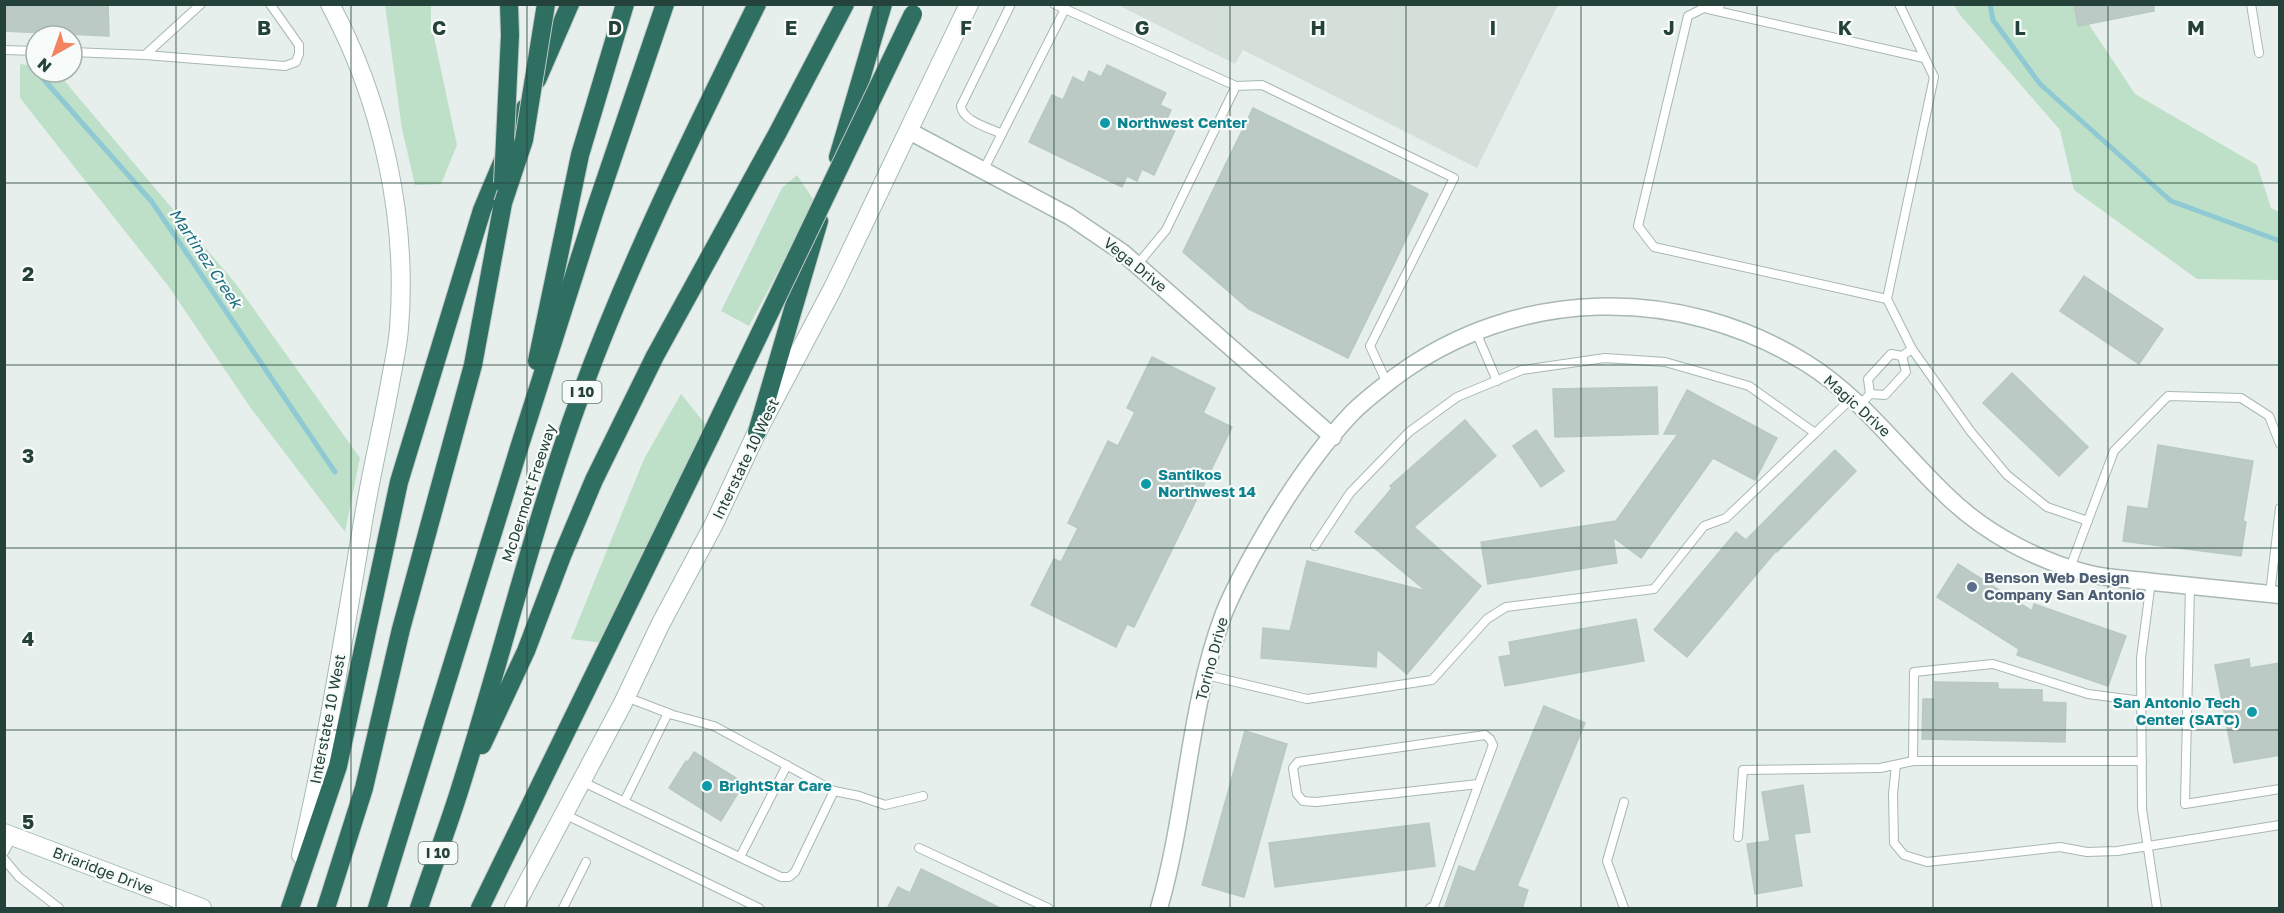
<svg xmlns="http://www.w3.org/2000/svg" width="2284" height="913" viewBox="0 0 2284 913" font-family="'Golos Text',sans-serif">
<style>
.built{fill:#d4dfda}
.green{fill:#bfe0c8}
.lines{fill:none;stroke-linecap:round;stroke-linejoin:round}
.stream{stroke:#8ec9d4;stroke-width:5}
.building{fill:#bbcac4;stroke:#b8c9c2;stroke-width:1.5}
.lane-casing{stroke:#a8b8b2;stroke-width:10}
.street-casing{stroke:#a8b8b2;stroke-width:19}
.secondary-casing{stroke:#a4bbb3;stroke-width:20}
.highway-casing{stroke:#c2cac8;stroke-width:20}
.lane{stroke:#fff;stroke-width:8}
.street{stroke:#fff;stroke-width:16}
.secondary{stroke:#fff;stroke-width:18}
.highway{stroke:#2f6f62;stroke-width:18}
.highway-bridge-casing{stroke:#c2cac8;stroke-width:20;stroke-linecap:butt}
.highway-bridge{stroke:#2f6f62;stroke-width:18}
.grid{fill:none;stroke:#24423a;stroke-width:1.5;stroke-opacity:0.55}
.culture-dot{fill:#0f9aa8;stroke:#f7fbf9;stroke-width:2}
.service-dot{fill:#5c6f8a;stroke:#f7fbf9;stroke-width:2}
.labels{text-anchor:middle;stroke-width:4.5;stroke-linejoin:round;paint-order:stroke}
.shield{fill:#f7fbf9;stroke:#637a73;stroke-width:1.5}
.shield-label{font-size:14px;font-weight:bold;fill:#24423a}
.culture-label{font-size:15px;font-weight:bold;fill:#0d838f;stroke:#f7fbf9;text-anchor:start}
.street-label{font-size:15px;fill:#24423a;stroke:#f7fbf9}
.service-label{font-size:15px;font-weight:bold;fill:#4e5e75;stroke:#f7fbf9;text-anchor:start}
.water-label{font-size:16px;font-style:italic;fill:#1c6f80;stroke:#f7fbf9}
.grid-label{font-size:20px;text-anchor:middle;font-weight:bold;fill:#24423a;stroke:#f7fbf9;stroke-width:4.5;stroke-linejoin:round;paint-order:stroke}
</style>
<rect width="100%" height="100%" fill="#e6efeb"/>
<path class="built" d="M1118,5H1558L1477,168L1243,50L1235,64Z"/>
<g class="green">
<path d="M385,5H431V23L457,145L441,184L415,185L402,129Z"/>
<path d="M1954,5H2076L2135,94L2257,165L2271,208L2279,212V280L2197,279L2074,190L2060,130L1960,15Z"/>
<path d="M20,64L36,66V72H57L236,284L360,458L345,532L250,407L169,287L20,98Z"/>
<path d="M797,175L815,202L749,326L721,311L782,188Z"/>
<path d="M681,394L706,425L603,643L571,639L644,459Z"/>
</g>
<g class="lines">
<g class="stream">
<path d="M1990,4L1993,20L2040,84L2171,201L2280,241"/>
<path d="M38,73L152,202L335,472"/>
</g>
</g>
<g class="building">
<path d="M4,4H108L109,36L4,31Z"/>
<path d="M2074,4H2154V11L2078,26Z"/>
<path d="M1107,65L1166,93L1160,105L1171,110L1166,121L1177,126L1154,175L1142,169L1137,181L1127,176L1122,187L1029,142L1052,95L1063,100L1073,77L1084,83L1089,71L1101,77Z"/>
<path d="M1253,108L1428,194L1348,358L1249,309L1183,252Z"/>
<path d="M2084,276L2163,329L2139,364L2060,311Z"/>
<path d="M1152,357L1215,388L1203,413L1232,427L1134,627L1127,624L1116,647L1031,605L1054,559L1061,562L1078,528L1068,523L1108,441L1118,446L1135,412L1127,408Z"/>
<path d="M2012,373L2088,447L2059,476L1983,403Z"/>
<path d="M1657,387L1658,434L1555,437L1553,389Z"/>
<path d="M1687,390L1777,438L1755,480L1713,458L1641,558L1613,537L1617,563L1488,584L1481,542L1616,521L1678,434H1664Z"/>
<path d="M1465,420L1496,456L1414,527L1481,586L1407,674L1377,649L1376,667L1261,658L1263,628L1290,631L1307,561L1426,591L1355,532L1392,488L1390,486Z"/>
<path d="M1536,430L1564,471L1541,487L1513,446Z"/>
<path d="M2158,445L2253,461L2243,521L2246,522L2241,556L2123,541L2128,506L2148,509Z"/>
<path d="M1835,450L1856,471L1777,552L1776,551L1687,657L1654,630L1736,532L1746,540Z"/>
<path d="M1958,564L2032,611L2034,604L2126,636L2108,686L2017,655L2019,649L1937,597Z"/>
<path d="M1636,619L1644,661L1505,686L1499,657L1511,655L1509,642Z"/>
<path d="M2249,659L2250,668L2280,663V755L2234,763L2215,665Z"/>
<path d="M1935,682L1998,683V689L2042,690V702L2066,703L2065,742L1922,739L1923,699H1935Z"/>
<path d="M1544,706L1585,723L1517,886L1528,890L1522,909H1444L1459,866L1475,872Z"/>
<path d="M1245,731L1287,744L1244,897L1202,885Z"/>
<path d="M694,752L744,783L721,821L669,788L686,761L688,762Z"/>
<path d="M1803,785L1810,832L1794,834L1802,886L1755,894L1747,844L1770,841L1762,792Z"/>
<path d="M1429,823L1435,866L1275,887L1269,843Z"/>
<path d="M921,869L1002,909H887L898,887L910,893Z"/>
</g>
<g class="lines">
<g class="lane-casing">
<g id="lane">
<path d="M1054,4L1065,9"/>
<path d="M1721,4L1704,8L1688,16L1638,226L1654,247L1887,299"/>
<path d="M2251,4L2259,53"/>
<path d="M1708,9L1924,58"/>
<path d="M4,50L36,51"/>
<path d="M72,52L145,55L285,66L296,62L299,54V45L270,4"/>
<path d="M145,55L201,4"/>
<path d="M1236,86L1262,85L1454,178L1370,346L1387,383"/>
<path d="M1002,134C990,128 962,121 961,106L1011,4"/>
<path d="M983,171L1065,9L1236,86L1166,230L1137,265"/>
<path d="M1476,332L1497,381"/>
<path d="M1912,349L1971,432L2007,475L2047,507L2088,521"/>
<path d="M1870,394L1868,379L1891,354L1902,356L1912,349L1887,299L1934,77L1899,4"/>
<path d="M1860,405L1870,394L1885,395L1906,372L1902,356"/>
<path d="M1315,546L1350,493L1409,432L1457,397L1522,370L1605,358L1665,362L1749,386L1815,433"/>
<path d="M2070,568L2114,451L2168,396L2241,398L2269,416L2280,444"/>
<path d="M2151,581L2141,658L2142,809L2157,908"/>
<path d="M2190,586L2185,804L2280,789"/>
<path d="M2270,594L2280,508"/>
<path d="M1206,675L1307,699L1432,680L1487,619L1506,607L1654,589L1704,526L1726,518L1852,398"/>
<path d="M626,697L673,715L714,726L834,791L859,796L885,805L923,796"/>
<path d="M2142,701L2088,694L1993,664L1914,672L1913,761H2142"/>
<path d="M1896,765L1893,794L1894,843L1904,855L1927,862L2060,847L2087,852L2117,851L2280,825"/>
<path d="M581,781L781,877H789L795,872L834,791"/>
<path d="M624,802L668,713"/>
<path d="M564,814L759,908"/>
<path d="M1738,837L1743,770L1880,768L1913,761"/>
<path d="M919,848L1048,908"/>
<path d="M4,852L13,836"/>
<path d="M740,857L787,765"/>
<path d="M4,859L19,877L59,908"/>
<path d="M563,908L586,862"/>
<path d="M1430,908L1434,906L1493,745L1490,739L1485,735L1298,762L1293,768L1297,794L1303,801L1316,802L1478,784"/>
<path d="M1624,908L1607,861L1624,802"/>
</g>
</g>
<g class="street-casing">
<g id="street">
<path d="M909,131L1069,216L1122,252L1333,437"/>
<path d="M1159,908C1187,812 1188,708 1224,613C1235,586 1249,561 1264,535C1289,492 1318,449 1352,413C1365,400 1381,388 1395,377C1516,287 1679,284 1806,363C1861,397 1899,450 1945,494C1983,532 2037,561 2090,574C2110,579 2132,579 2153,582C2195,586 2237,591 2280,595"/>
</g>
</g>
<g class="secondary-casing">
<g id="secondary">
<path d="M4,833L202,908"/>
<path d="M301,855C326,749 343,641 361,534C369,481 382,430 391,378C394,361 398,345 399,328C408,219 382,101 330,4"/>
<path d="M514,908L623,703L660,625L714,524L757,432L833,288L969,4"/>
</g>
</g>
<g class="highway-casing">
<g id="highway">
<path d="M537,80L570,4"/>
<path d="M838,157L883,4"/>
<path d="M537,361L580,155L625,4"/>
<path d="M757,432L819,221"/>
<path d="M482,745L526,651L562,556L594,480L655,356L777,134L845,4"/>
<path d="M290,908L338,766L399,482L482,210L525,108"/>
<path d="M326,908L364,788L401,629L473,365L503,203"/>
<path d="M377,908L519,448L594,213L665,4"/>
<path d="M419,908C431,872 445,835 457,798C500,664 532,527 581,394C630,260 694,132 757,4"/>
<path d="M480,908L711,435"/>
</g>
</g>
<use href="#lane" class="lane"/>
<use href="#street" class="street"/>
<use href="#secondary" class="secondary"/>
<use href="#highway" class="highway"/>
<g class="highway-bridge-casing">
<g id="highway-bridge">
<path d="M503,183L510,35L509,4"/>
<path d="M503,203L524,140L546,4"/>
<path d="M711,435L913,14"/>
</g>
</g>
<use href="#highway-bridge" class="highway-bridge"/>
</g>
<path class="grid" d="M176,4V908M351,4V908M527,4V908M703,4V908M878,4V908M1054,4V908M1230,4V908M1406,4V908M1581,4V908M1757,4V908M1933,4V908M2108,4V908M4,183H2280M4,365H2280M4,548H2280M4,730H2280"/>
<g class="culture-dot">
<circle cx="1105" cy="123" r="6"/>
<circle cx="1146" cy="484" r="6"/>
<circle cx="2252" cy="712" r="6"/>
<circle cx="707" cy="786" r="6"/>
</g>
<circle class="service-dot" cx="1972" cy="587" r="6"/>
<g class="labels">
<g class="shield">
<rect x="562.5" y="381" width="39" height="22" rx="4.5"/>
<rect x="418.5" y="842" width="39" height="22" rx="4.5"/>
</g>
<g class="shield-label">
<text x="582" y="397">I 10</text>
<text x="438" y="858">I 10</text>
</g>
<g class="culture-label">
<text x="1117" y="128">Northwest Center</text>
<text x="1158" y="480">Santikos<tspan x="1158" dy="17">Northwest 14</tspan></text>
<text x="2240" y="708" text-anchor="end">San Antonio Tech<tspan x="2240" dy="17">Center (SATC)</tspan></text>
<text x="719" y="791">BrightStar Care</text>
</g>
<g class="street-label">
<text transform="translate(1135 265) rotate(39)" y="5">Vega Drive</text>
<text transform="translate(1857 406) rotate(42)" y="5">Magic Drive</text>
<text transform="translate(746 459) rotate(-64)" y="5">Interstate 10 West</text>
<text transform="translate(529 493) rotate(-72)" y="5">McDermott Freeway</text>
<text transform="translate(1212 659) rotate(-75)" y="5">Torino Drive</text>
<text transform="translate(328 719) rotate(-79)" y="5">Interstate 10 West</text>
<text transform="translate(103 871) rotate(21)" y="5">Briaridge Drive</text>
</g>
<g class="service-label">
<text x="1984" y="583">Benson Web Design<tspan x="1984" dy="17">Company San Antonio</tspan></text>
</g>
<g class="water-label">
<text transform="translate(206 258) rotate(56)" y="6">Martinez Creek</text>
</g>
</g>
<g class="grid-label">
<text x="264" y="35">B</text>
<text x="439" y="35">C</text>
<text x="615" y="35">D</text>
<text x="791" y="35">E</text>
<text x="966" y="35">F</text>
<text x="1142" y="35">G</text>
<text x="1318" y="35">H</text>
<text x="1493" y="35">I</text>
<text x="1669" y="35">J</text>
<text x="1845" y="35">K</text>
<text x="2020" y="35">L</text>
<text x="2196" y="35">M</text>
<text x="28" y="281">2</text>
<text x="28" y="463">3</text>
<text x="28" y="646">4</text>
<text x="28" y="829">5</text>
</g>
<rect width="2284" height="913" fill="none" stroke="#24423a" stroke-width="12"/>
<g transform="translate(54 54) rotate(220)"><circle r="28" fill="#f7fbf9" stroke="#a3b1ad" stroke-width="1.5"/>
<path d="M0-4.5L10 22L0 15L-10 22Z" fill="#f4845f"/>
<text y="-9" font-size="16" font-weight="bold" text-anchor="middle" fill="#24423a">N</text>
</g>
</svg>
